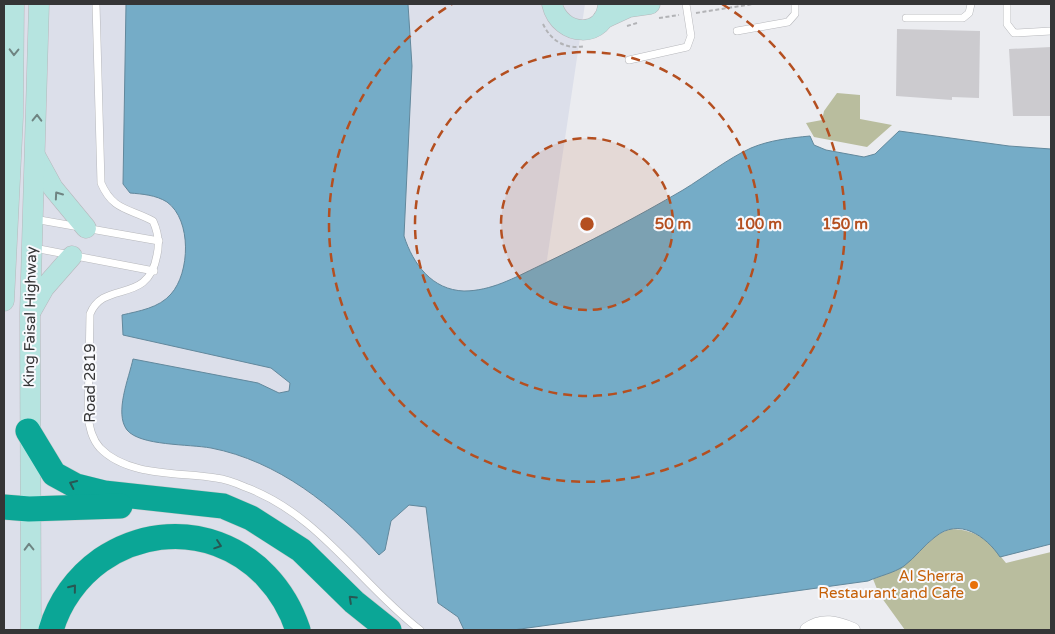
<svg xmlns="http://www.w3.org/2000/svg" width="1055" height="634" viewBox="0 0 1055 634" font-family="'Varela Round',sans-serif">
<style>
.built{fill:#dcdfea}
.green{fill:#b9bd9e}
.water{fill:#75acc7;stroke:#62889c}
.building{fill:#cccbcf}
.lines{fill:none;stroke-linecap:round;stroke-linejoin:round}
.lane-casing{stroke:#b7b8bc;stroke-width:8}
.street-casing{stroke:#b7b8bc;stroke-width:15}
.secondary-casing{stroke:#b7b8bc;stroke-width:21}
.highway-casing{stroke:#cacacb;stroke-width:26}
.path{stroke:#b2b3b6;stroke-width:2;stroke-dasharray:4 2.5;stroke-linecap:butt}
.lane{stroke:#fff;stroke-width:7}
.street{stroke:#fff;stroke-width:14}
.secondary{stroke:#b6e4e0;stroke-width:20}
.highway{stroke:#0ba696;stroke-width:25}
.oneway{stroke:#6f8482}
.oneway2{stroke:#285753}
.ring{fill:none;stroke:#b44f20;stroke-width:2.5;stroke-dasharray:9 6}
.food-dot{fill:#e8710a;stroke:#f8f9fd;stroke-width:2}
.labels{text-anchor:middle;stroke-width:4;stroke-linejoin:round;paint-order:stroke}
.street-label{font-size:15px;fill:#353536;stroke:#f8f9fd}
.food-label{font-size:15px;fill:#c56008;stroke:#f8f9fd;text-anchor:end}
.centre{fill:#b44f20;stroke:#f8f9fd;stroke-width:2.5}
.ring-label{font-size:15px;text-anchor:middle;font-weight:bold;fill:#b44f20;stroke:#f8f9fd;stroke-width:4;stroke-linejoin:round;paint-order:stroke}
</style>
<rect width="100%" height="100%" fill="#ebecf0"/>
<path class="built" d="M4,4H585L492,630H4Z"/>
<g class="green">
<path d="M837,93L860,95V119L892,125L867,147L814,137L806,123L822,120L824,111Z"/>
<path d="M950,529C980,530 989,541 1006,563L1051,552V630H905L879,594L873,579L903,566L937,535Z"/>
</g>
<path class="water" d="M126,4H408L412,66L404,236C413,264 432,290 464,291C491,291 514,278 539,266C587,243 637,217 683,190C706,176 727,159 751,148C770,140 790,138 810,136L814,145L826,150L864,157L875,154L899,131L1009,146L1051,149V544L1000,557C986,536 959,517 935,537C924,545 915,558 904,566C894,573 879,576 868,581L513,630H464L458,617L438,603L426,507L409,505L391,521L385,550L379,555C334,506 278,461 211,448C189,444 140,446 127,430C114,413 129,378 133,359L258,383L279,393L289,391L290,383L271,368L123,335L122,315C139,311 159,308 171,294C190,273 192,220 167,202C156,195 142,194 130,193L123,184Z"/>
<g class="building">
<path d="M897,29L980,31L979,98L952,97V100L896,96Z"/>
<path d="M1051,47V116H1013L1009,49Z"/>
</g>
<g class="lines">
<g class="lane-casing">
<g id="lane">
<path d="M96,4L101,183C113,211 129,208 153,221C158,232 160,242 157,255C148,306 104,279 90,314L88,417C90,429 92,439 100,448C128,477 180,472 216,478C226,479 236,483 245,487C319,514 360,584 420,630"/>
<path d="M1007,4V24L1014,33L1051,31"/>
<path d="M906,18H963L969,13L971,4"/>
<path d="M737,31L788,22L795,14V4"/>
<path d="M629,60L687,47L691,36L686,4"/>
<path d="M34,219L159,241"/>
<path d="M34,248L154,271"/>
</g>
</g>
<g class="street-casing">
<path id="street" d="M807,630C822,619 837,623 853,630"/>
</g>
<g class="secondary-casing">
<g id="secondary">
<path d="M552,4C560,38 606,39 608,4"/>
<path d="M603,19L629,7L650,4"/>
<path d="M36,157L53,188L86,228"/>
<path d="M4,301L13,117L14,4"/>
<path d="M31,311L44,288L72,256"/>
<path d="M31,630L30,312L39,4"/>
</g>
</g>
<g class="highway-casing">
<g id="highway">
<path d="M28,431L54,474L76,486L104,493L223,506L251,518L301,550L354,602L389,630"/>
<path d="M4,507L29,509L120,506"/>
<path d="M51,630C59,602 77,577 101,560C177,509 270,545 298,630"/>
</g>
</g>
<g class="path">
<path d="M864,4H879"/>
<path d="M696,13L753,4"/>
<path d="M659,18L679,15"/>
<path d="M543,24C551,41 566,50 585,46"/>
<path d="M627,26L637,23"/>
</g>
<use href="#lane" class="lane"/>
<use href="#street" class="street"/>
<use href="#secondary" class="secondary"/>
<use href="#highway" class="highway"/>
</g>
<defs><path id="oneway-chevron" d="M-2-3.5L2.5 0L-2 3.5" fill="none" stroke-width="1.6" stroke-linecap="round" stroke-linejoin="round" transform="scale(1.25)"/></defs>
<g class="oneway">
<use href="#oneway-chevron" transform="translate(14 52) rotate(91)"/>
<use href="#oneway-chevron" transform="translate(37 118) rotate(-89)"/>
<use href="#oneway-chevron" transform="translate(58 195) rotate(-125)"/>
<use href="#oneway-chevron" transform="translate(29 547) rotate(-91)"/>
</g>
<g class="oneway2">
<use href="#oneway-chevron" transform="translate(73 484) rotate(-155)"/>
<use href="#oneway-chevron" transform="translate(218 545) rotate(19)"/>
<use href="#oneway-chevron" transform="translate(73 588) rotate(-51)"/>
<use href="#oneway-chevron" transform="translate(352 599) rotate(-137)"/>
</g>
<circle cx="587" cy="224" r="86" fill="#b44f20" fill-opacity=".12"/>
<g class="ring">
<circle cx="587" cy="224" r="86"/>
<circle cx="587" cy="224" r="172"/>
<path d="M722 4A258 258 0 1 1 452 4"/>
</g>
<circle class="food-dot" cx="974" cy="585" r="5"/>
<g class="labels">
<g class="street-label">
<text transform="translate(30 317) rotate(-89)" y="5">King Faisal Highway</text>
<text transform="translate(90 383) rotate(-90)" y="5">Road 2819</text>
</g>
<g class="food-label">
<text x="964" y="581">Al Sherra<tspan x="964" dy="17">Restaurant and Cafe</tspan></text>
</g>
</g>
<circle cx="587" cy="224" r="8" class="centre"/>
<g class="ring-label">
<text x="673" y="229">50 m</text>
<text x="759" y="229">100 m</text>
<text x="845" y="229">150 m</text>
</g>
<rect width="1055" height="634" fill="none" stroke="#353536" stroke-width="10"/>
</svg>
